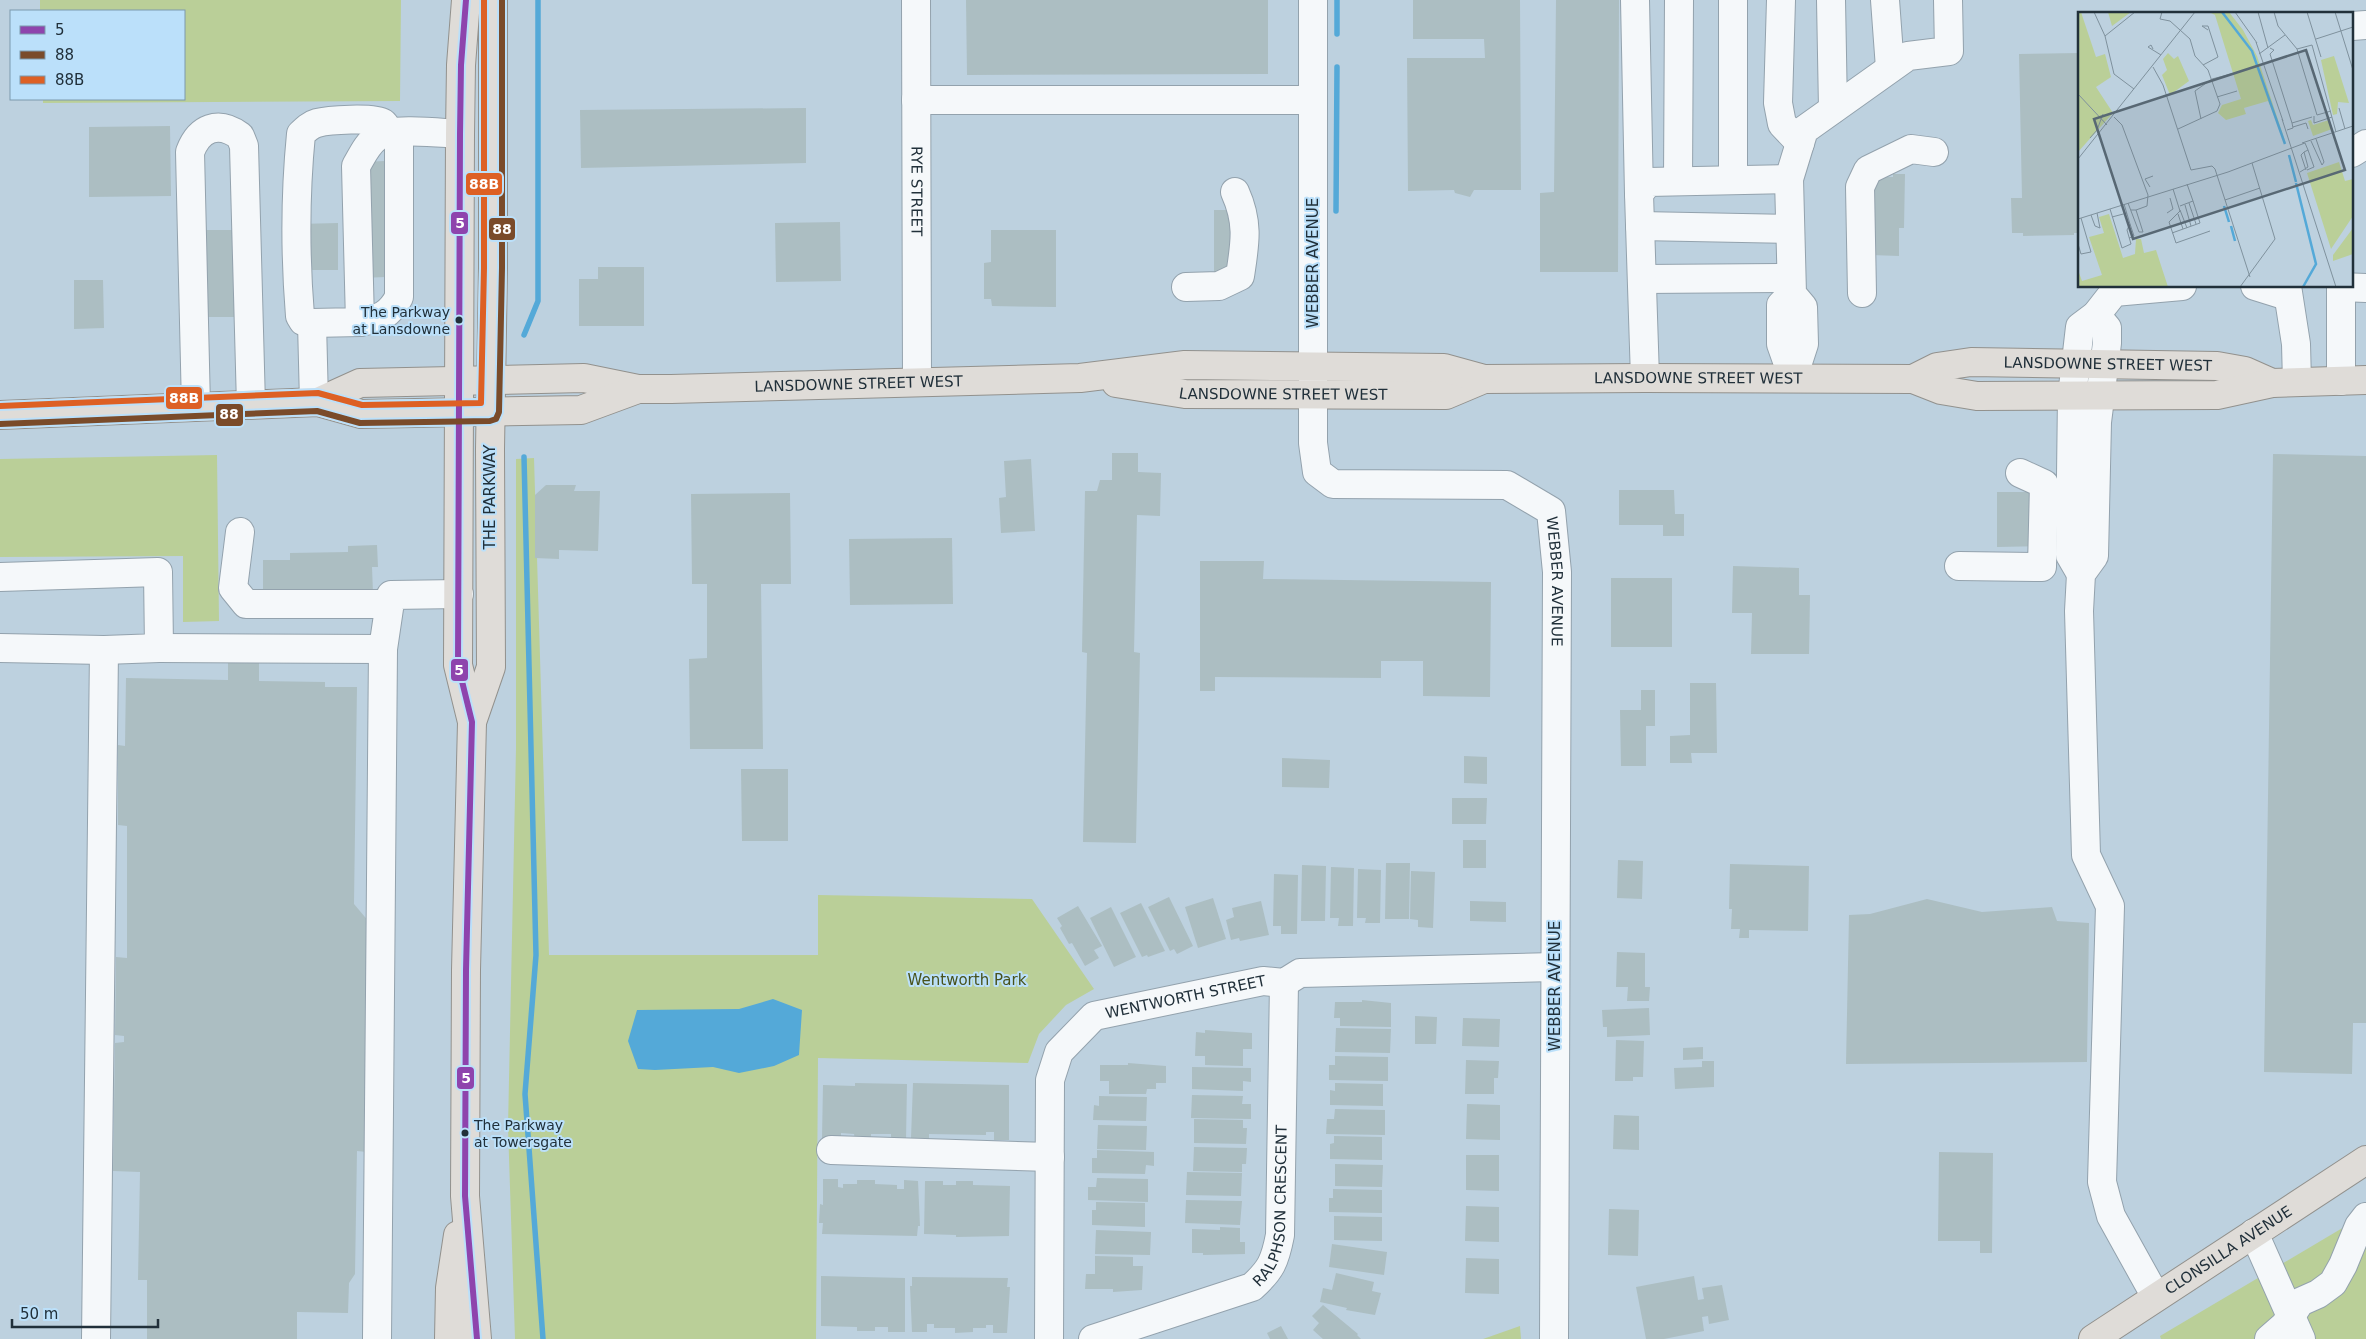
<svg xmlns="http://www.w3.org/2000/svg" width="2366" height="1339" viewBox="0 0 2366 1339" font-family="'DejaVu Sans',sans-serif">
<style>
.green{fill:#bacf98}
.water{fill:#54a9d8}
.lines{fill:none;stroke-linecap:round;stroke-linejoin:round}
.stream{stroke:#54a9d8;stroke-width:5.5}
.building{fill:#acbec2}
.minor-casing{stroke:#93a2ad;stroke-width:30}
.major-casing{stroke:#92918d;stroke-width:30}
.minor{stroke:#f5f8fa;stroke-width:28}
.major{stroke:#dfdcd8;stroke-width:28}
.bus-1-casing{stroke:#bbe0fa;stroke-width:10}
.bus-2-casing{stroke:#bbe0fa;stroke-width:10}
.bus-3-casing{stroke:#bbe0fa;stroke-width:10}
.bus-1{stroke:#8e44ad;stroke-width:6}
.bus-2{stroke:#7a4b2a;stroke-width:6}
.bus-3{stroke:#dd6024;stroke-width:6}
.bus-dot{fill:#21303a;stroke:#bbe0fa;stroke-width:2}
.labels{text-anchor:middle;stroke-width:4;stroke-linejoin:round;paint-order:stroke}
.bus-label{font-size:14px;fill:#21303a;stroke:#bbe0fa;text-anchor:end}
.street-label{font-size:15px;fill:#21303a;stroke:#bbe0fa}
.park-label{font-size:15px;fill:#48521b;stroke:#bbe0fa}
.inset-river{fill:none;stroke:#54a9d8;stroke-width:2.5}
.inset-road{fill:none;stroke:#7f919d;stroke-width:1}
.view{fill:#586874;fill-opacity:0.15;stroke:#586874;stroke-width:2.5}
.inset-edge{fill:none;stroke:#21303a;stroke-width:2.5}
.line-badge{stroke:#bbe0fa;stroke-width:2}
.badge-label{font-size:14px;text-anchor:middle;font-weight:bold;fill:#fff}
</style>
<rect width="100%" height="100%" fill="#bdd1df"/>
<g class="green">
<path d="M40,0H401L400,101L43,103V99H184V11H40Z"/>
<path d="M217,455L219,621L183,622V556L0,557V459Z"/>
<path d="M534,458L549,955H818V895L1032,899L1094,989L1066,1005L1039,1034L1028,1063L818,1058L816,1339H515L508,1127L516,748V459Z"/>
<path d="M2366,1214V1339H2161L2160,1336Z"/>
<path d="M1520,1326L1521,1339H1483Z"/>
</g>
<path class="water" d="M773,999L802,1010L799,1055L774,1066L739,1073L713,1067L655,1070L638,1069L628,1041L637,1010L739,1009Z"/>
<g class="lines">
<g class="stream">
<path d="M1337,34V0"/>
<path d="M1336,211L1337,67"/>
<path d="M524,335L538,301V0"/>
<path d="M524,457L536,955L525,1094L543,1339"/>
</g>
</g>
<g class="building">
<path d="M966,0H1268V74L967,75Z"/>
<path d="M1413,0H1520L1521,190H1474L1470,197L1455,193L1454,190L1408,191L1407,58H1485L1484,39H1413Z"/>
<path d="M1556,0H1619L1618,272H1540V193L1554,192Z"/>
<path d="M2080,53V233H2074V235L2023,236V233H2012L2011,198H2022L2019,54Z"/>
<path d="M806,108V163L581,168L580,110Z"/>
<path d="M170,126L171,196L89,197V127Z"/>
<path d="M385,161V277L362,278V162Z"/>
<path d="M1893,174H1905L1904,228H1899V256L1871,255L1874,176L1893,177Z"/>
<rect x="1214" y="210" width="17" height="62"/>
<path d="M840,222L841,281L776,282L775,223Z"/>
<path d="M338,223V270H298V224Z"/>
<rect x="203" y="230" width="35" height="87"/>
<path d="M991,230H1056V307L992,306L991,299H984V263L991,262Z"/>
<path d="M598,267H644V326H579V279H598Z"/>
<path d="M74,280H103L104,328L74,329Z"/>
<path d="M1112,453H1138V472L1161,473L1160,516L1137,515L1134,652L1140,653L1136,843L1083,842L1087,653L1082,652L1085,491H1097L1100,480H1112Z"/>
<path d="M2273,454L2366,456V1023H2353L2352,1074L2264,1072Z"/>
<path d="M1031,459L1035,531L1001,533L999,498L1006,497L1004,461Z"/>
<path d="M546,485H576L574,491H600L598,551L559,550V559L535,558V495Z"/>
<path d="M1619,490H1674L1675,514H1684V536H1663V525H1619Z"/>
<path d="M1997,492H2042V546L1997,547Z"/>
<path d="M790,493L791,584H761L763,749H690L689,659L707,658V584H692L691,494Z"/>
<path d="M952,538L953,604L850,605L849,539Z"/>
<path d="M377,545L378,567H372L373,593L263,594V560H290V553L348,552V546Z"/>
<path d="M1200,561H1264L1263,579L1491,582L1490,697L1423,696V661H1381V678L1215,677V691H1200Z"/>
<path d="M1733,566L1799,568V595H1810L1809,654H1751L1752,613H1732Z"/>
<rect x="1611" y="578" width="61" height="69"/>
<path d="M228,656L259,657V681L325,682V687H357L354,904L370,923L367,1152L357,1151L355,1274L349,1283L348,1313L297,1312V1339H147V1280H138L140,1172L113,1171L115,1043L124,1042V1036L115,1035L116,957L127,958V826L118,825V745L125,746L126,678L228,680Z"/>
<path d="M1690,683H1716L1717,753H1691L1692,763H1670V736L1690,735Z"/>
<path d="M1641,690H1655V726H1646V766H1621L1620,710H1641Z"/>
<path d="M1464,756L1487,757V784L1464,783Z"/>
<path d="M1282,758L1330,760L1329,788L1282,787Z"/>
<path d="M741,769H788V841H742Z"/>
<path d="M1452,798H1487L1486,824H1452Z"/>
<rect x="1463" y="840" width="23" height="28"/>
<path d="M1618,860L1643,861L1642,899L1617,898Z"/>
<path d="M1386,863H1410L1409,919H1385Z"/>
<path d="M1730,864L1809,866L1808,931L1749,930V938H1739L1740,929H1731L1732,909H1729Z"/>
<path d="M1302,865L1326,866L1325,921H1301Z"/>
<path d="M1331,867L1354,868L1353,926H1338L1339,918H1330Z"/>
<path d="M1358,869L1381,870L1380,923H1365L1366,918H1357Z"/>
<path d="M1411,871L1435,872L1433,928L1418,927V920L1410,919Z"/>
<path d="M1274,874L1298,875L1297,934H1281V926H1273Z"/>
<path d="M1169,897L1193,946L1177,954L1174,949L1170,951L1148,907Z"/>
<path d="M1213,898L1226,939L1198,948L1185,907Z"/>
<path d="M1927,899L1982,912L2052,907L2057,921L2089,923L2087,1062L1846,1064L1849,915L1870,914Z"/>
<path d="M1261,901L1269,935L1240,941L1239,938L1231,940L1226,920L1234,917L1232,908Z"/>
<path d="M1470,901L1506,902V922L1470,921Z"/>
<path d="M1141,903L1165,951L1148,957L1147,955L1142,957L1120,913Z"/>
<path d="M1078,906L1102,946L1094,950L1099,958L1085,966L1072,943L1069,944L1060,928L1062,926L1057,918Z"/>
<path d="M1111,907L1136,957L1114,967L1090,918Z"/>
<path d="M1617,952L1645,953V987H1650L1649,1001H1627L1628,987H1616Z"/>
<path d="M1362,1000L1391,1003V1027L1340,1026V1018H1334L1335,1002H1362Z"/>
<path d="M1649,1008L1650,1035L1607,1037V1027H1603L1602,1010Z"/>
<path d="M1415,1016L1437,1017L1436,1044H1415Z"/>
<path d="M1463,1018L1500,1019L1499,1047L1462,1046Z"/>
<path d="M1336,1028L1391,1029L1390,1053L1335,1052Z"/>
<path d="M1205,1030L1252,1033V1049H1243V1066L1205,1065V1056H1195L1196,1032L1205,1033Z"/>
<path d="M1616,1040L1644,1041L1643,1077H1633V1081H1615Z"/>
<path d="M1703,1047V1059L1683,1060V1048Z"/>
<path d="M1335,1056L1388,1057V1081L1329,1080V1065H1335Z"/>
<path d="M1466,1060L1499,1061L1498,1078H1494V1094H1465Z"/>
<path d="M1702,1061H1714V1087L1675,1089L1674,1068L1702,1067Z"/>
<path d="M1128,1063L1166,1066V1083H1156V1089H1147L1146,1094H1109V1081H1100V1065H1128Z"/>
<path d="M1192,1067L1251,1068V1082L1243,1081V1091L1192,1089Z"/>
<path d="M855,1083L907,1084L906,1140L891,1139V1134H871V1139H855L854,1134L841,1133V1138H822L823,1085L855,1086Z"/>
<path d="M913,1083L1009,1085V1140H994V1132H986V1135L929,1134V1139L911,1138Z"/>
<path d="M1335,1083L1383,1084V1106L1330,1105V1090L1335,1091Z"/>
<path d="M1192,1095L1243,1096L1242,1104H1251V1119L1191,1118Z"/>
<path d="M1099,1096L1147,1097L1146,1121L1093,1120L1094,1105L1099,1106Z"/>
<path d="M1467,1104L1500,1105V1140L1466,1139Z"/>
<path d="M1335,1109L1385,1110V1135L1326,1134L1327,1119H1334Z"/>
<path d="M1614,1115L1639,1116V1150L1613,1149Z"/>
<path d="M1194,1119L1243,1120V1128H1247L1246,1144L1194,1143Z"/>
<path d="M1098,1125L1147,1126L1146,1150L1097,1149Z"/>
<path d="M1334,1136L1382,1137V1160L1330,1159V1144L1334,1143Z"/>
<path d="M1194,1147L1247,1148L1246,1164H1242V1172L1193,1171Z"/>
<path d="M1097,1150L1154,1152V1166L1146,1165L1145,1174L1092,1173V1158H1097Z"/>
<path d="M1939,1152L1993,1153L1992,1253H1980V1241H1938Z"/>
<path d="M1466,1155H1499V1191L1466,1190Z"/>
<path d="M1335,1164L1383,1165L1382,1187L1335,1186Z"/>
<path d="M1187,1172L1242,1173L1241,1196L1186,1195Z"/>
<path d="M1097,1178L1148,1179V1202L1088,1200V1187H1096Z"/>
<path d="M823,1179H838V1187L843,1188V1184H857V1180H875V1184L897,1185V1189H904V1180L918,1181L920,1226H918L917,1236L822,1234L823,1223H819L820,1204L823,1205Z"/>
<path d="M925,1181H943V1185H956V1181H973V1185L1010,1186L1009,1236L956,1237V1235L924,1234Z"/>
<path d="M1333,1189L1382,1190V1213L1329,1212V1198H1333Z"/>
<path d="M1186,1200L1242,1201L1240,1225L1185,1223Z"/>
<path d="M1096,1202L1145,1203V1227L1092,1225V1210H1096Z"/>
<path d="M1466,1206L1499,1207V1242L1465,1241Z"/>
<path d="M1609,1209L1639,1210L1638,1256L1608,1255Z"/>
<path d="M1334,1216L1382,1217V1241L1334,1240Z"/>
<path d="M1220,1227L1240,1228V1242H1245V1254L1203,1255V1253H1192V1229L1220,1230Z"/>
<path d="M1096,1230L1151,1232L1150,1255L1095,1254Z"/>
<path d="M1332,1244L1387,1252L1384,1275L1329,1267Z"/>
<path d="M1095,1256L1133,1257V1266H1143L1142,1290L1113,1292V1289H1085L1086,1274H1095Z"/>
<path d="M1466,1258L1499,1259V1294L1465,1293Z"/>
<path d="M1336,1273L1374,1282L1372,1291L1381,1293L1375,1315L1346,1310L1347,1308L1320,1302L1323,1288L1332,1290Z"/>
<path d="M821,1276L905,1278V1332H888V1327H875V1331H857V1327L821,1326Z"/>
<path d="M1694,1276L1698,1300L1704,1299L1702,1288L1722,1285L1729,1320L1709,1324L1708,1316L1702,1317L1704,1331L1664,1339H1646L1636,1287Z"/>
<path d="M912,1277L1008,1278L1007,1287H1010L1007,1333H993V1325H986V1328H973V1332L955,1333V1328H934V1324H927V1332H912L910,1286H912Z"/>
<path d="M1323,1305L1358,1334L1357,1335L1361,1339H1323L1313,1330L1319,1323L1312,1316Z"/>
<path d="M1281,1326L1288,1339H1270L1267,1333Z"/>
</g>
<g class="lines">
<g class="minor-casing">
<g id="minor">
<path id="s1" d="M916,0L917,382"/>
<path id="s2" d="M1313,0V443L1317,472L1333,484L1507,485L1551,511L1557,572L1554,1339"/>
<path d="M1635,0L1639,194"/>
<path d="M1781,0L1778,103L1782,124L1800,143"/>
<path d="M1831,0L1833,109"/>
<path d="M1885,0L1890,68"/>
<path d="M2352,26L2366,25"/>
<path d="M916,100H1313"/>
<path d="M2352,153L2366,144"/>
<path d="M1733,180V0"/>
<path d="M1678,181L1679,0"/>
<path d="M1640,226L1789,229"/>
<path d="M1643,279L1791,278"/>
<path d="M2255,286L2287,296"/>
<path d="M2287,286L2296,344L2297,382"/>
<path d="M1186,287L1219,286L1240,276C1245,243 1249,223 1235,192"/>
<path d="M2341,287L2366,288"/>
<path d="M1862,293L1860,187L1868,170L1911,149L1934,152"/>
<path d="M1792,294L1781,305V344L1793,378"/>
<path d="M2096,315L2107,328V343L2097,422L2094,556L2081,574L2079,611L2086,855L2110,906L2102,1182L2111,1216L2156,1297"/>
<path d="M360,322C379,319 390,315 399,297V133"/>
<path d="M312,323L303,321L300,316C295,255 295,195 301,134C306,129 310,125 317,123C328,120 374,117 383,123C386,125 387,130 389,133"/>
<path d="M1645,378L1639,194L1648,182L1789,179"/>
<path d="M1793,378L1804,344L1803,307L1792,294L1789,179L1804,130L1908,56L1949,51L1948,0"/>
<path d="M2341,381V286"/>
<path d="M314,402L312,323L360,322L356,166C362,156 367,144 377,137C394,127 440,133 460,134"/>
<path d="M196,407L190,152C199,128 218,120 240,136L244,146L251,405"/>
<path d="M240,532L233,588L246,604H389"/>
<path d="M1959,566L2042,567L2044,484L2020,473"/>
<path d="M2081,574L2070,555L2072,396L2080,327L2096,315L2114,292L2182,286"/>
<path d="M0,577L158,572L159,648L104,650"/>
<path d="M0,648L104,650L96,1339"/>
<path d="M159,648L383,649L391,595L459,594"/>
<path d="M831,1150L1050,1157"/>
<path d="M2254,1233L2301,1339"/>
<path d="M377,1339L383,649"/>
<path id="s3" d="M1049,1339L1050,1080L1059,1052L1094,1016L1263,981L1284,983L1300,973L1554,967"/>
<path id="s4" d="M1093,1339L1252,1287C1271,1270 1275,1261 1280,1235L1284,983"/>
<path d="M2269,1339L2285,1325L2300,1302L2318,1294L2333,1283L2343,1265L2359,1226L2366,1217"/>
</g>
</g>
<g class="major-casing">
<g id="major">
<path d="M466,0L461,65L460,134L458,665L472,722L466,970L465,1196L477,1339"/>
<path id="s5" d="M1913,379L1937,367L1971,362L2217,366L2245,371L2272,383"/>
<path id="s6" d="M1116,383L1185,394L1446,395L1484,379"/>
<path id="s7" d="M318,402L360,383L584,378L638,389H671L1080,378L1185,365L1444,368L1484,379L1645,378L1913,379L1941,390L1977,396L2217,395L2272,383L2366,380"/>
<path d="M0,415L318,402L361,414L581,410L638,389"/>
<path d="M472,722L491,667L490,449L493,268V0"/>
<path d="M449,1339L450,1288L458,1235"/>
<path id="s8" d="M2093,1339L2366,1160"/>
</g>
</g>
<use href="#minor" class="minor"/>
<use href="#major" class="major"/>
<g class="bus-1-casing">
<path id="bus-1" d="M466,0L461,65L460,134L458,665L472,722L466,970L465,1196L477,1339"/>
</g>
<g class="bus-2-casing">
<path id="bus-2" d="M0,424L317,411L360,423L490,421L496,419L499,412L502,268V0"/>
</g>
<g class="bus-3-casing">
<path id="bus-3" d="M0,406L318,393L362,405L481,403L484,268V0"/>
</g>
<use href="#bus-1" class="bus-1"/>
<use href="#bus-2" class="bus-2"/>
<use href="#bus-3" class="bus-3"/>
</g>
<g class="bus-dot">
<circle cx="459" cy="320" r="4.5"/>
<circle cx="465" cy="1133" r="4.5"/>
</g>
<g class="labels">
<g class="bus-label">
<text x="450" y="317">The Parkway<tspan x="450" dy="17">at Lansdowne</tspan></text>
<text x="474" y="1130" text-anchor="start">The Parkway<tspan x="474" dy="17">at Towersgate</tspan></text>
</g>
<g class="street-label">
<text dy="5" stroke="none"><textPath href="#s1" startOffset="191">RYE STREET</textPath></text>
<text transform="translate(1313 263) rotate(-90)" y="5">WEBBER AVENUE</text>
<text dy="5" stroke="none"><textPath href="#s5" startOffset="198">LANSDOWNE STREET WEST</textPath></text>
<text dy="5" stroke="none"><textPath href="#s7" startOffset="1388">LANSDOWNE STREET WEST</textPath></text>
<text dy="5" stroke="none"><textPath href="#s7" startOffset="546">LANSDOWNE STREET WEST</textPath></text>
<text dy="5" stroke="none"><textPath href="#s6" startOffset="168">LANSDOWNE STREET WEST</textPath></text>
<text transform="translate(490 497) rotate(-90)" y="5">THE PARKWAY</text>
<text dy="5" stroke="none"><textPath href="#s2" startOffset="788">WEBBER AVENUE</textPath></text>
<text transform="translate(1555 986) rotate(-90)" y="5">WEBBER AVENUE</text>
<text dy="5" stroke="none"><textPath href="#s3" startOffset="432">WENTWORTH STREET</textPath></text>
<text dy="5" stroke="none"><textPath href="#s4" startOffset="255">RALPHSON CRESCENT</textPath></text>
<text dy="5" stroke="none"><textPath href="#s8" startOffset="162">CLONSILLA AVENUE</textPath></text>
</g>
<g class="park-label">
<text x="967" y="985">Wentworth Park</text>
</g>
</g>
<g transform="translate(2078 12)">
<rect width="275" height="275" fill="#bdd1df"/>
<path d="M0,0H3L18,45L27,42L33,65L18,75L35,101L0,140ZM30,0H53L34,14ZM131,0H151L165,18L179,44L208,132L190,89L166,96L168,102L148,108L140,101L144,93L163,87L137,3ZM90,41L96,47L100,44L111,69L92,83L84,63L89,58L85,47ZM256,44L271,91L260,90L259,102L255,103L243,48ZM233,108L235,113L251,108L254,117L235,124L230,109ZM261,150L267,169L275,167V204L253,237L229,161ZM31,202L45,246L57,242L58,227H63L66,241L78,238L90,275H0V258L4,269L24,263L11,225L26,221L21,205ZM275,216V242L255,249V243Z" fill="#bacf98"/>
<path class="inset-river" d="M144,0L174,39L207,132M211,143L218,170M218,171L238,252L225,275M146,194L151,210M153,214L157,229"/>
<path class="inset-road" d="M16,0L27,24M84,0L82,7L92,9L112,27L117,44L130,58L142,92L139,99L100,117M157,0L179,31M180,0L190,36M196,0L200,14L219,37L239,103L253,99M229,0L243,45M257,0L275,58M27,24L36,62L56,77M27,24L57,0M238,27L275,15M178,30L205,109M192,36L196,38L192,42L214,111M75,37L73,33L70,35L83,43M219,37L234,33L258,120M181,42L207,23M125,53L140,45L130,14H124L130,18M75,55L85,73L113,158L134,154L137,157L172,265M0,82L29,113M139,85L159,79M261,96L267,117M236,104V111L254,105M36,105L44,113L70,183L69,194L58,198M123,107L117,79L134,67L153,62M204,107L258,275M215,115L228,111L230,117M209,118L215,116L214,111L234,105M12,126L19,118L25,102M233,129L244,153L246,150L238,127M224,131L275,114M226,140L223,143L228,158M0,147L117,0M229,158L236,155L230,138M222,160L230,155L226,140L230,138L227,131M72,175L67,167L75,164M95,177L102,199L91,210L98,231L132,219M147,188L182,176M50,191L61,220H65L58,198H53M111,191L118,212M107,193L113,214M102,194L115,189L109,172M32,197L44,236L53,232L49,218L52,212L46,192M102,198L109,216M89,201L95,197L92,186M100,202L105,217M13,203L17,214L22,216L19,201M34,205L49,201M0,207L150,160L227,131M94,221L122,211L115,189M51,226L56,224L52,212M0,232L3,242L13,240L3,206M162,275L197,227L174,151"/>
<path class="view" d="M228,38L267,158L55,227L16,107Z"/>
<rect width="275" height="275" class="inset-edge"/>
</g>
<g class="line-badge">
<rect x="465" y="172" width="38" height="24" rx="5" fill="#dd6024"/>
<rect x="450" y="211" width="19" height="24" rx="5" fill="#8e44ad"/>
<rect x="488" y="217" width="28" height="24" rx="5" fill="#7a4b2a"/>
<rect x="165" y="386" width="38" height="24" rx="5" fill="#dd6024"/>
<rect x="215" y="403" width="29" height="24" rx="5" fill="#7a4b2a"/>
<rect x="450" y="658" width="19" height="24" rx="5" fill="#8e44ad"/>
<rect x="456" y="1066" width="19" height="24" rx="5" fill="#8e44ad"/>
</g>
<g class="badge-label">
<text x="484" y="189">88B</text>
<text x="460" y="228">5</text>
<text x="502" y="234">88</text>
<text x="184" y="403">88B</text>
<text x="229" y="419">88</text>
<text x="459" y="675">5</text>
<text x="466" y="1083">5</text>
</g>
<rect x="10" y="10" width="175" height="90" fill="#bbe0fa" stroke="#7d9aad"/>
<rect x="20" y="26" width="25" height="8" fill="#8e44ad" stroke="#7d9aad"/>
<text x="55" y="35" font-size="15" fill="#21303a">5</text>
<rect x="20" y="51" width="25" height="8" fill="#7a4b2a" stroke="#7d9aad"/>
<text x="55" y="60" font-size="15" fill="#21303a">88</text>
<rect x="20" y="76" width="25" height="8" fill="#dd6024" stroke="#7d9aad"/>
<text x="55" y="85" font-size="15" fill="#21303a">88B</text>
<path d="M12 1319v8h146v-8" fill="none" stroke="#21303a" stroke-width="2.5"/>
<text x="20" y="1319" font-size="15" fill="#21303a" stroke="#bbe0fa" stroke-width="4" paint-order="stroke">50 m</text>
</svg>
